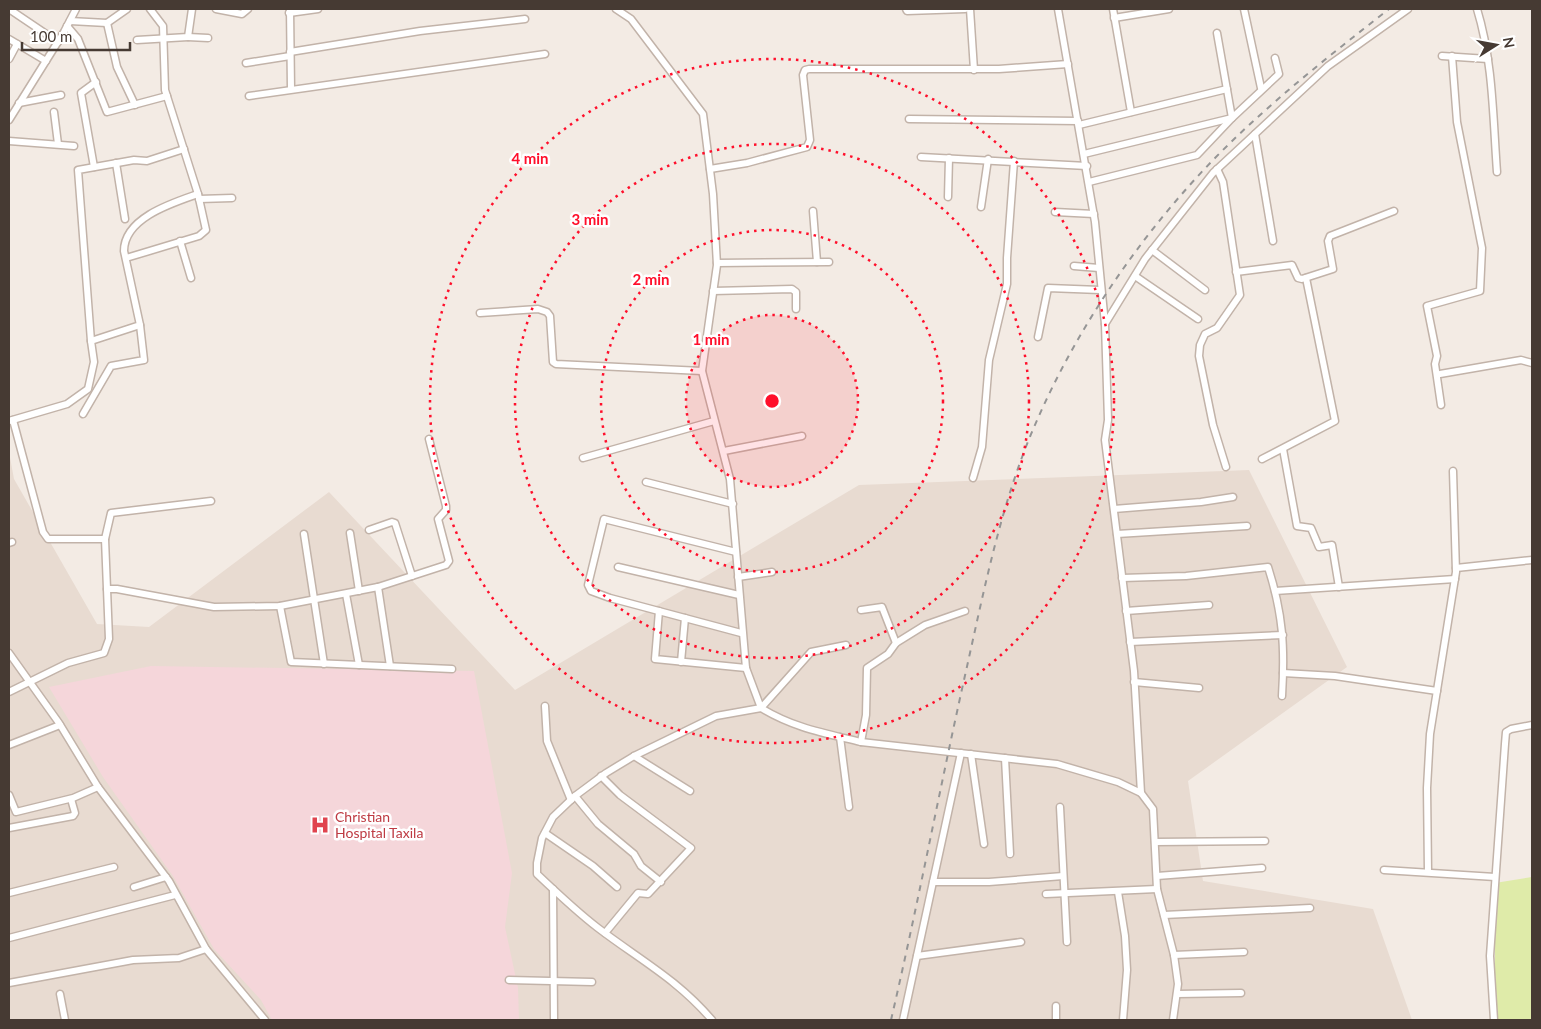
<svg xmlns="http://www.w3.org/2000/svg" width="1541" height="1029" viewBox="0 0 1541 1029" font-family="Lato,sans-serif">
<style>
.residential{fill:#e8dbd1}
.medical{fill:#f5d6da}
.green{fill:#dfeba9}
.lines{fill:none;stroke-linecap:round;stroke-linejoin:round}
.street-casing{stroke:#c2b3a9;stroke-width:9}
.street{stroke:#fff;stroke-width:6}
.rail{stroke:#959595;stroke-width:2;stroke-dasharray:6 6;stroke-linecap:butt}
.ring{fill:none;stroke:#ff0f2b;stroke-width:2.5;stroke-dasharray:2.5 5}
.labels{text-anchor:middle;stroke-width:5;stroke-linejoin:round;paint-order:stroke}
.health-label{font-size:14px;fill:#be3a42;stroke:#fff;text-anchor:start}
.centre{fill:#ff0f2b;stroke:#fff;stroke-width:2.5}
.ring-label{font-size:15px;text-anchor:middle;font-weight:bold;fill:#ff0f2b;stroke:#fff;stroke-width:5;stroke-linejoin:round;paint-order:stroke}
</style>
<rect width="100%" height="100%" fill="#f3ebe4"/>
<path class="residential" d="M9,452L14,479L97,624L149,627L329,492L515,690L859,485L1249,470L1347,667L1188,781L1203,881L1373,909L1412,1020H9Z"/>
<path class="medical" d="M151,666L474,671L512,873L505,927L518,988L519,1020H272L261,1000L214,949L173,876L103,777L49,687Z"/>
<path class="green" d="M1532,877V1020H1495V883Z"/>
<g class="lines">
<g class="street-casing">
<g id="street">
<path d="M9,9L58,42"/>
<path d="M216,9L242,14L248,9"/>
<path d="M290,9L291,89"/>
<path d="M616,9L631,19L703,114L713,194L717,265L702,371L730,479L746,668L761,708C794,728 824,733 861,742L1057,764L1118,782L1141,793"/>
<path d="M906,9L907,11L965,9"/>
<path d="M970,9L974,70"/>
<path d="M1058,9L1095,222L1105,324L1108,420L1105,440L1134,671L1141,793L1153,809L1157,889L1174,955L1178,984L1173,1020"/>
<path d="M1113,9L1131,112"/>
<path d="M1244,9L1261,88"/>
<path d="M1477,9C1493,61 1493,118 1497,172"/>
<path d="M289,13L318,9"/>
<path d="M1114,18L1169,9"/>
<path d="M70,21L107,23L127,9"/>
<path d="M107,23L117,67L135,105"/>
<path d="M67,26L78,39L107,112L167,96"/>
<path d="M188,37L208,38"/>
<path d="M9,39L46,61"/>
<path d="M137,40L188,37L192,9"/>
<path d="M290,52L420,31L525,19"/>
<path d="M1442,56L1488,59"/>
<path d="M9,59L17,44"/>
<path d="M246,63L290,56"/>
<path d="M249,96L545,54"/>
<path d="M19,103L61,95"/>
<path d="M54,112L58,144"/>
<path d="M909,119L1078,121"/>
<path d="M9,120L64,32L76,9"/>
<path d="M1079,125L1227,89"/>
<path d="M1255,134L1273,241"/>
<path d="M9,141L74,146"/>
<path d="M1084,154L1232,118L1279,74L1275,58"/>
<path d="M921,157L1087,166"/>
<path d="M116,163L125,219"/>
<path d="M94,167L81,93L96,82"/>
<path d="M710,169L747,163L807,147L810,140L803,75L805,70L809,69H999L1068,64"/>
<path d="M1217,169L1223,182L1240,295L1217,328L1205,334L1200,345L1199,356L1213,425L1226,467"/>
<path d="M1089,182L1197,155L1232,118L1217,33"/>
<path d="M948,197L949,158"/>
<path d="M199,199L232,198"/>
<path d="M981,207L988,159"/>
<path d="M813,211L817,262"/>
<path d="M1055,212L1094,214"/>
<path d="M180,241L191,278"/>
<path d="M1152,250L1205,290"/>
<path d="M126,258L199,236L206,230L198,194L165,90L163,26L150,9"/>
<path d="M717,263L829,262"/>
<path d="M1074,266L1099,268"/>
<path d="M1236,272L1292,265L1298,278L1302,279L1333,269L1328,241L1330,236L1394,211"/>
<path d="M1135,276L1198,319"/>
<path d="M713,291L792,289L796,292V309"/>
<path d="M480,313L538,309L547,312L550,316L553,362L556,364L702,371"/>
<path d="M1105,324L1145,259L1213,173L1328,66L1408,9"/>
<path d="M1038,337L1048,288L1100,290"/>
<path d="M91,341L78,170L134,160L147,161L184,149"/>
<path d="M1440,374L1521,360L1532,363"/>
<path d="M1441,405L1435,364L1437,356L1427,306L1480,291L1482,248L1457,122L1452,56"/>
<path d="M83,414L111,366L144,360L140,325"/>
<path d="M13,420L43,532L48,539H105"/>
<path d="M9,421L67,404L88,389L94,362L91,341L140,325L124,251C124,218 172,203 198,194"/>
<path d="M1283,449L1297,526L1311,528L1319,547L1332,545L1339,587"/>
<path d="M724,451L802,436"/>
<path d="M583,458L714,421"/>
<path d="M1262,459L1335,421L1306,278"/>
<path d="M973,478L982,447L989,360L1007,284V258L1014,161"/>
<path d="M646,482L733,504"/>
<path d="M1114,509L1201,502L1233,497"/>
<path d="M369,530L392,522L395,523L412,576"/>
<path d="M350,533L359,591"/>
<path d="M304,534L324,664"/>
<path d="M1117,534L1247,526"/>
<path d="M9,543L12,542"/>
<path d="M736,552L604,519L588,585L591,591L610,598L741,633"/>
<path d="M618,567L739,595"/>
<path d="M1456,568L1532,560"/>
<path d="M738,577L772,572"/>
<path d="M1122,578L1186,576L1268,567C1283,614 1285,647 1282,696"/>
<path d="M378,587L390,666"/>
<path d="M107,589L105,539L111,513L211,501"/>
<path d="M1275,591L1455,579"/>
<path d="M346,594L359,665"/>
<path d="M280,606L291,662L452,669"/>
<path d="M861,610L882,607L896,643"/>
<path d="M659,611L655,659L746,668"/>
<path d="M1126,611L1209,605"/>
<path d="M1130,642L1283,635"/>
<path d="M9,653L59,723L98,787L169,881L206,949L265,1020"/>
<path d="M681,662L685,618"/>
<path d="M1283,673L1335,676L1437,691"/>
<path d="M1134,682L1199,688"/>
<path d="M9,692L68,663L104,653L109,639L107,589H117L214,607L280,606L378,587L446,565L449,561L438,519L446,510V506L429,439"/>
<path d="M545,706L547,741L571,800"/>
<path d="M840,737L849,807"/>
<path d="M861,742L866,715L867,668L888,654L896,643L925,625L965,611"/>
<path d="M9,745L60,725"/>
<path d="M971,754L984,844"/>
<path d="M634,756L690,791"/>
<path d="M1005,758L1010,854"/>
<path d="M601,776L620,795L691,848L648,894L638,893L605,933"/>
<path d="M9,795L16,812L73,798L98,787"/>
<path d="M575,796L598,824L634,854L641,866L661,882"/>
<path d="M1060,807L1067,942"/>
<path d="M9,828L73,816L75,813L71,799"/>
<path d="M545,833L593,866L617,887"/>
<path d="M1155,842L1265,841"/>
<path d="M1384,870L1495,877"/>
<path d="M1428,872L1427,788L1430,734L1456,572L1453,471"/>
<path d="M1157,876L1262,868"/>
<path d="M933,882H989L1063,876"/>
<path d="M134,887L166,877"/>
<path d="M553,889L554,1020"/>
<path d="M1118,892L1125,936L1127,970L1123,1020"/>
<path d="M9,893L114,867"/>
<path d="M1046,894L1157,889"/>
<path d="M1164,915L1310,908"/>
<path d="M9,938L175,895"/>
<path d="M1174,955L1244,952"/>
<path d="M917,956L1021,942"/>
<path d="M509,980L592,982"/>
<path d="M9,983L133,960L179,958L206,949"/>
<path d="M60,994L65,1020"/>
<path d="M1177,994L1241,993"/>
<path d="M712,1020C677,979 640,960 598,928C577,912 557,893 537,874V863L542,838L553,817L575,796L606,773L634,756L716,716L761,708L811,652L846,645"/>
<path d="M903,1020L961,753"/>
<path d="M1056,1020V1006"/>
<path d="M1494,1020L1490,956L1505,744L1506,732L1511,729L1532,725"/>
</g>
</g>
<use href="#street" class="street"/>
<path class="rail" d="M891,1020C918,904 940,787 966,671C985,586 1002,498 1038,418C1080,323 1143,232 1215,158C1269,103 1329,56 1389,9"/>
</g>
<circle cx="772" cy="401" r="86" fill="#ff0f2b" fill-opacity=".12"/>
<g class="ring">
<circle cx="772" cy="401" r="86"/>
<circle cx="772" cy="401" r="171"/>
<circle cx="772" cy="401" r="257"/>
<circle cx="772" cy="401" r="342"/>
</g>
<defs>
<g id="hospital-bare" transform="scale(1.5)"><path d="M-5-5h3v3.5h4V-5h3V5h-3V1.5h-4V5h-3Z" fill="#e0444e" stroke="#fff" stroke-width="2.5" paint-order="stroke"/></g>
</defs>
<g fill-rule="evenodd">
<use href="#hospital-bare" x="320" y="825"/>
</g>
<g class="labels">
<g class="health-label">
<text x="335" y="822">Christian<tspan x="335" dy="16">Hospital Taxila</tspan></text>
</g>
</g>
<circle cx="772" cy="401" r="8" class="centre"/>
<g class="ring-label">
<text x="530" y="164">4 min</text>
<text x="590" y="225">3 min</text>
<text x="651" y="285">2 min</text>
<text x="711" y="345">1 min</text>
</g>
<rect width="1541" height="1029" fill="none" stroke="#463a33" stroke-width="20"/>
<g transform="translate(1496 45) rotate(79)" stroke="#ffffff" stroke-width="4" paint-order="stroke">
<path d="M0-4L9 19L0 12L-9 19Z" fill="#463a33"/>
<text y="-8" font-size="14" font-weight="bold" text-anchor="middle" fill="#463a33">N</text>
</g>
<path d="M22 42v8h108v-8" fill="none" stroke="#463a33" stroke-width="2.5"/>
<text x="30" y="42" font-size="15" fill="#463a33" stroke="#ffffff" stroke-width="4" paint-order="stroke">100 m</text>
</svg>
